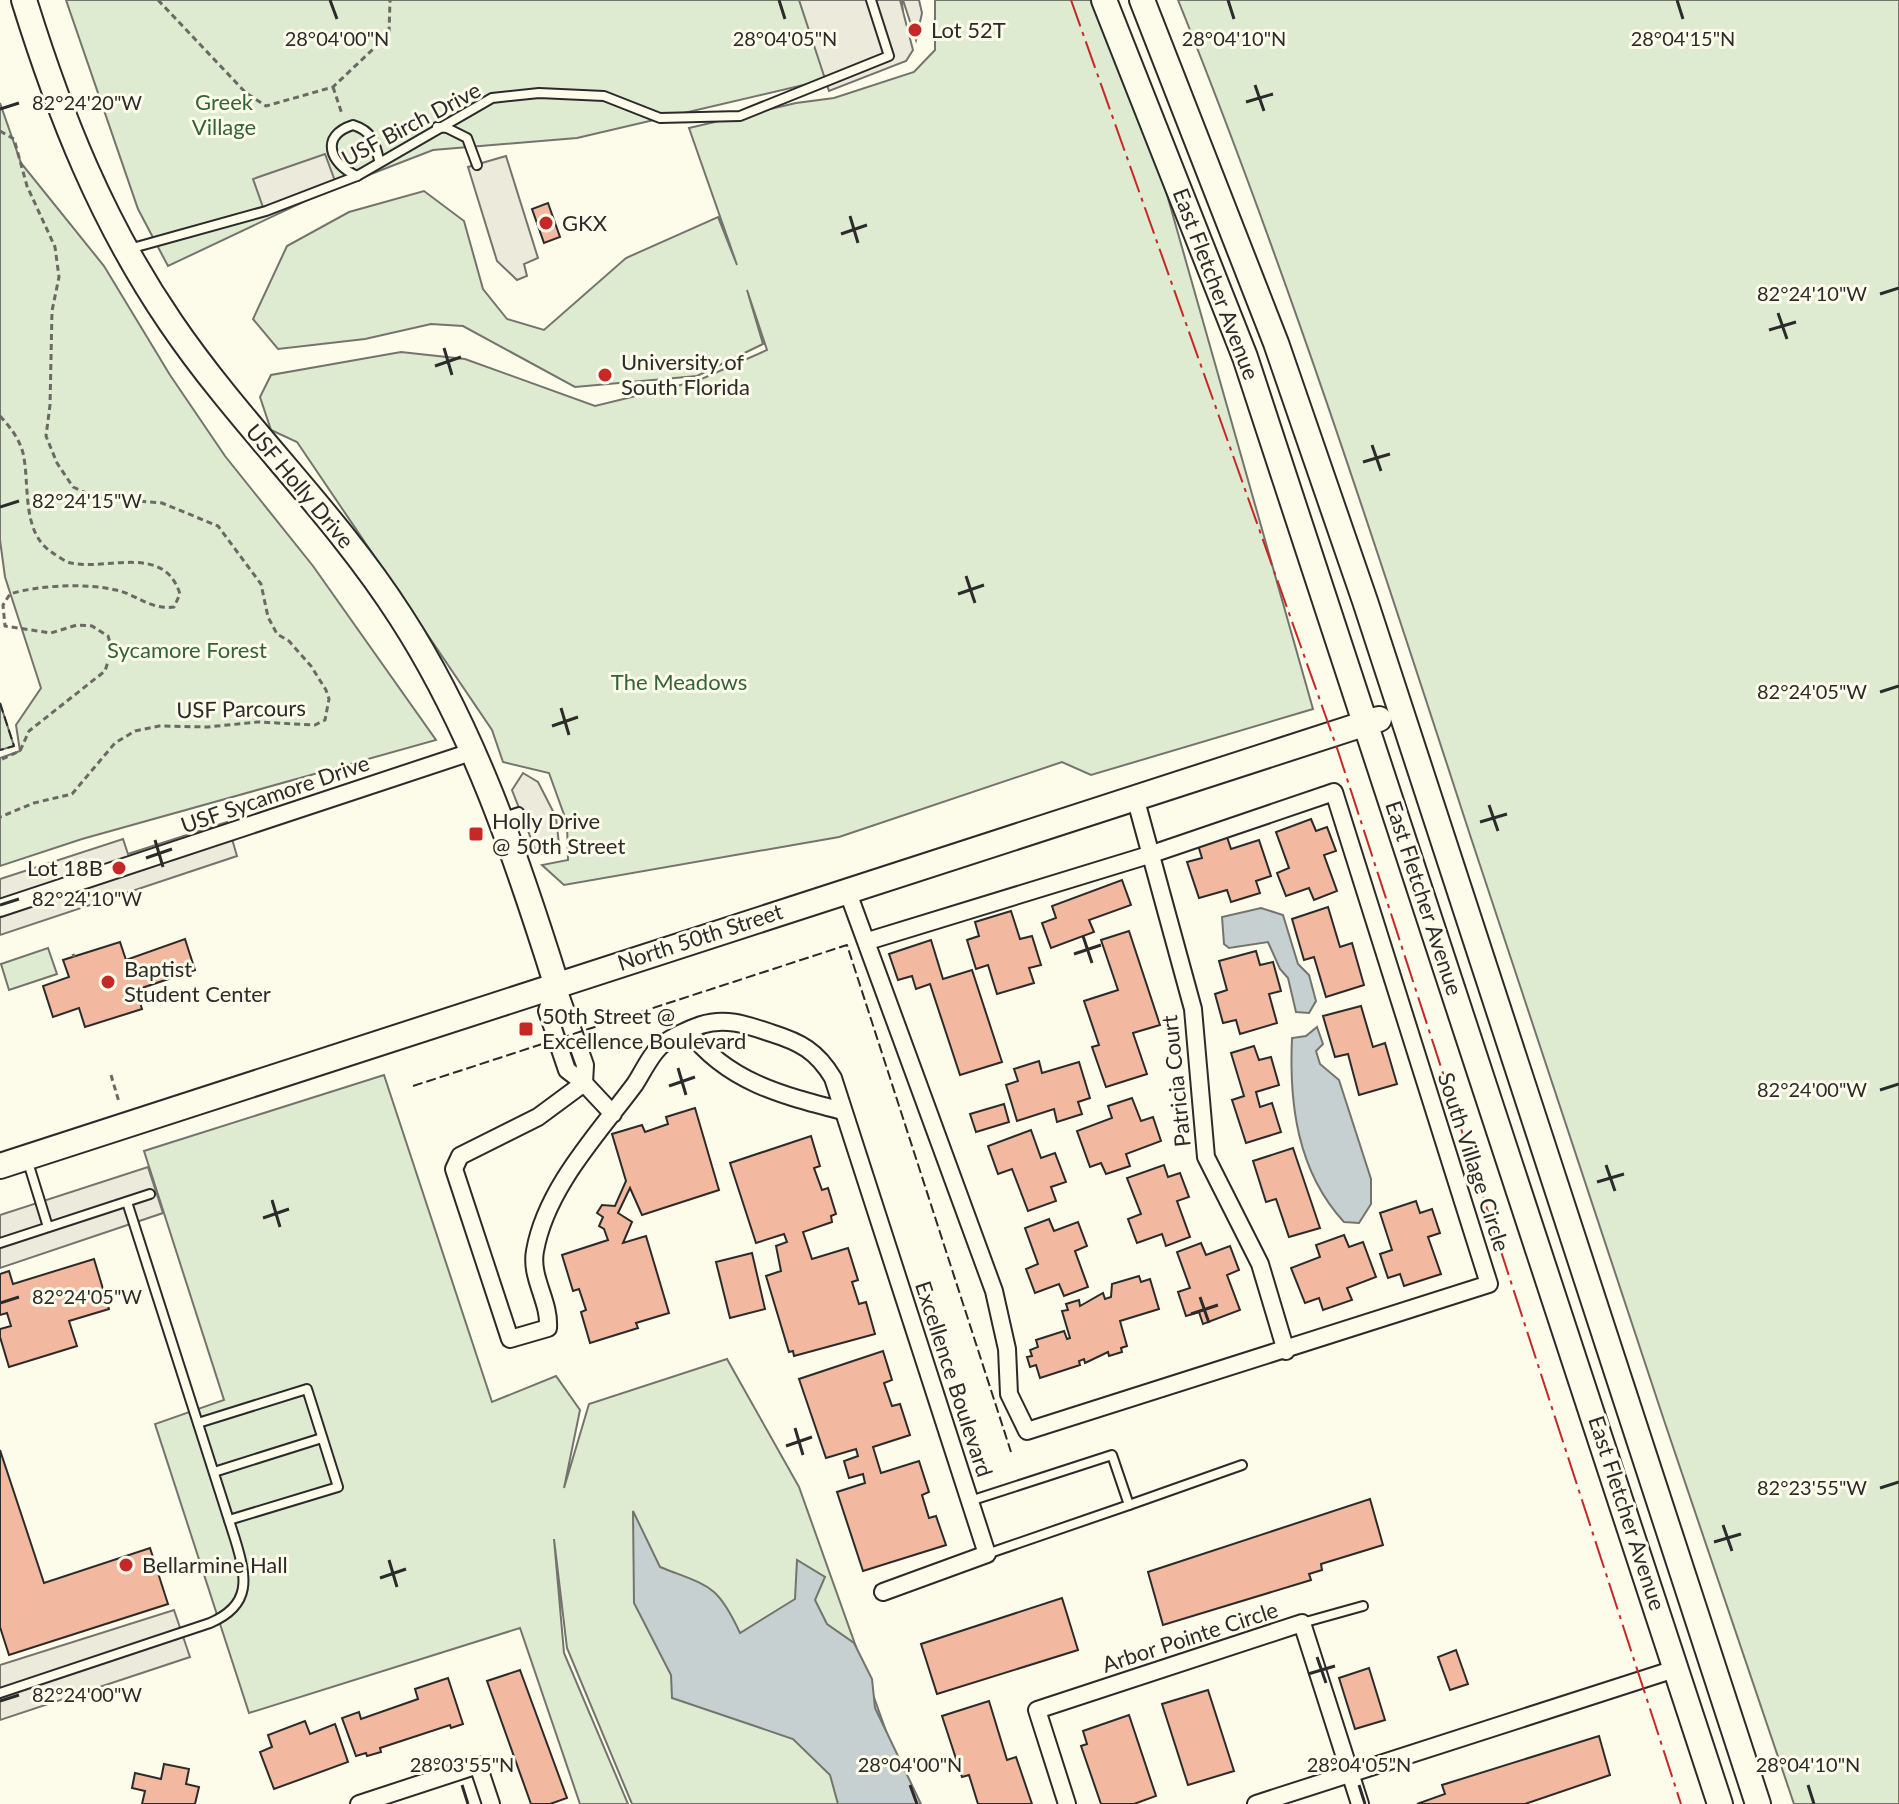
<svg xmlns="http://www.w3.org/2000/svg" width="1899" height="1804" viewBox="0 0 1899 1804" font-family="Lato,sans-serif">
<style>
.green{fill:#deebd1;stroke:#74746e;stroke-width:2}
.parking{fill:#eceadb;stroke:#74746e;stroke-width:2}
.water{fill:#c7d0d0;stroke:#74746e;stroke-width:2}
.building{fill:#f2b8a0;stroke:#2b2b2b;stroke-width:2}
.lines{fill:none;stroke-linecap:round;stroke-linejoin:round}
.lane-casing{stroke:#2b2b2b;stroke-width:12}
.street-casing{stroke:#2b2b2b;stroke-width:20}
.secondary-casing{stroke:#2b2b2b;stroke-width:28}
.path{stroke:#6a6964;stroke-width:3;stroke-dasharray:6 4;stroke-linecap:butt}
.lane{stroke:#fdfbea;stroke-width:8}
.street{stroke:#fdfbea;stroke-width:16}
.secondary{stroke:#fdfbea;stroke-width:24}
.fence{stroke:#2b2b2b;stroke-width:2;stroke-dasharray:10 4;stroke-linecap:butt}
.power{stroke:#c62828;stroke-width:2;stroke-dasharray:28 6 4 6;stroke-linecap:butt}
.ticks{fill:none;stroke:#2b2b2b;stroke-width:3}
.poi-dot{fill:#c62828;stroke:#fdfbea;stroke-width:3}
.labels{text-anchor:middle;stroke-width:6;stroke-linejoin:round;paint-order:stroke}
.poi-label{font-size:22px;fill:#2b2b2b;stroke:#fdfbea;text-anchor:start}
.park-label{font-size:22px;fill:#34623c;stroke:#fdfbea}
.street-label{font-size:22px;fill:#2b2b2b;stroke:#fdfbea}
.ticks-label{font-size:20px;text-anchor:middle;fill:#2b2b2b;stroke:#fdfbea;stroke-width:6;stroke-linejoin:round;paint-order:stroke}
</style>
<rect width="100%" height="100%" fill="#fdfbea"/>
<g class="green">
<path d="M66,0H902L906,61L577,138L433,150L322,193L168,266L138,209Z"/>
<path d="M935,0H1099L1166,191L1313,709L1091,775L1062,762L839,837L564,885L542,865L568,860L567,823L549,773L503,762L492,730L297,442L271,430L260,397L271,375L401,352L465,359L595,406L697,381L767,350L747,290L763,344L697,376L575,387L463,326L431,324L365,339L278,349L253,319L287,246L349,212L424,191L464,221L483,289L507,319L544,330L626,258L718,217L737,265L689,128L796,103L834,98L914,72L935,50Z"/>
<path d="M1178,0H1899V1804H1794C1684,1484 1578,1162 1472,841C1380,559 1289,276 1178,0Z"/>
<path d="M0,103L21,163L104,266L170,375L225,456L313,566L436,740L82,839L0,866V758L20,751L16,725L41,688L5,577L0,540Z"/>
<path d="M0,703L14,746L0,750Z"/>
<path d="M48,948L57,974L9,990L1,964Z"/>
<path d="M384,1075L492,1402L556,1376L580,1410L564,1488L589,1404L727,1359L799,1487L912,1804H632L567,1648L554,1539L564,1653L628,1804H580L520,1628L249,1713L155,1424L224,1400L144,1151Z"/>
</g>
<g class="parking">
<path d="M799,0H900L913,50L906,61L829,91Z"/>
<path d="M903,0H919L922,13L916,40Z"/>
<path d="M325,154L335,181L265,213L253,179Z"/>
<path d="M506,156L538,258L524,264L527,276L517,280L497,261L468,167Z"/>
<path d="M523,773L538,782L556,817L560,853L537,854L512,790Z"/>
<path d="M227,822L237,856L0,935V879L123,839L128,854Z"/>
<path d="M148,1167L163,1213L0,1268V1215Z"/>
<path d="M174,1610L190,1657L0,1720V1665Z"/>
</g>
<g class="water">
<path d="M1261,908L1283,915L1298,964L1309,975L1316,1001L1309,1013L1296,1012L1288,978L1280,969L1268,942L1229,948L1224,944L1222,917Z"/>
<path d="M1317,1027L1323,1044L1316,1051L1320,1064L1339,1080L1371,1179V1204L1359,1223L1344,1222C1297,1171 1289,1103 1292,1038L1306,1036Z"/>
<path d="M633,1511L660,1567C708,1586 717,1583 740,1633L795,1599L797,1560L825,1577L815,1600L827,1624L854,1643L872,1679L875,1708L921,1804H838L830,1775L793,1739L672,1698L671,1675L634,1603Z"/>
</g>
<g class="building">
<path d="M548,203L560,237L544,243L532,209Z"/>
<path d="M1311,819L1316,831L1327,827L1336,851L1324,855L1337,891L1314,900L1309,888L1286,896L1277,873L1289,868L1276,832Z"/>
<path d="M1227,837L1231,849L1259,840L1271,876L1256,881L1260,893L1231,902L1227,890L1199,898L1187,862L1202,858L1198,845Z"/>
<path d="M1122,880L1131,905L1089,920L1094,932L1051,948L1042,923L1056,918L1052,906Z"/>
<path d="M1328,907L1340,947L1352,943L1364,985L1326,997L1314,957L1304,960L1292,919Z"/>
<path d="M1011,911L1020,939L1032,936L1041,965L1029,968L1034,983L997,994L988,965L976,969L967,940L979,936L975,922Z"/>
<path d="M1129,931L1160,1025L1133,1033L1147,1074L1106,1087L1092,1047L1099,1045L1084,1001L1118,990L1101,940Z"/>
<path d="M185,939L195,970L136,990L142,1009L85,1027L79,1008L53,1017L43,986L69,977L63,960L120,942L126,960Z"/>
<path d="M931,940L943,979L972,970L1002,1062L960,1075L930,984L916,989L912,976L898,980L889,954Z"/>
<path d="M1256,951L1260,965L1273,962L1281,991L1269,994L1277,1023L1240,1034L1236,1020L1223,1023L1215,994L1227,990L1219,961Z"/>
<path d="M1361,1006L1373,1047L1385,1043L1397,1084L1359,1095L1348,1054L1335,1057L1323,1016Z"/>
<path d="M1254,1046L1259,1060L1271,1057L1279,1085L1256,1092L1260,1107L1272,1103L1281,1132L1246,1143L1232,1100L1244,1096L1231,1053Z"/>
<path d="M1039,1061L1042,1073L1079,1062L1090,1098L1078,1102L1082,1114L1057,1122L1054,1109L1017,1121L1006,1085L1018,1081L1014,1069Z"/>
<path d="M1132,1098L1141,1121L1153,1117L1161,1141L1126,1154L1130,1166L1106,1174L1101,1163L1090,1167L1077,1131L1112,1118L1108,1106Z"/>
<path d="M1004,1104L1009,1122L976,1132L970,1114Z"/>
<path d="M695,1108L719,1190L642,1215L630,1188L618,1213L632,1222L623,1243L646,1236L669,1313L636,1323L638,1328L590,1343L581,1312L586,1310L579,1289L573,1291L562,1255L608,1240L604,1229L599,1226L603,1217L597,1213L602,1205L615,1206L626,1181L612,1134L642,1125L645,1132L668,1124L666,1117Z"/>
<path d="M1031,1130L1041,1158L1055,1153L1066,1182L1051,1187L1056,1201L1028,1211L1012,1169L998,1174L988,1146Z"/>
<path d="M811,1136L820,1166L814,1168L822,1190L828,1188L836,1214L831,1216L832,1222L803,1232L812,1259L848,1248L858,1280L852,1282L859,1304L866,1302L875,1334L794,1356L793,1351L789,1352L766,1276L781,1271L776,1246L787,1242L784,1234L756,1243L730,1163Z"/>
<path d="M1293,1148L1320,1228L1289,1237L1276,1199L1266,1202L1253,1161Z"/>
<path d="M1164,1165L1168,1177L1180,1173L1189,1197L1177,1201L1190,1237L1166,1246L1162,1234L1137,1243L1128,1219L1141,1214L1127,1178Z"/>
<path d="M1416,1201L1420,1213L1432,1209L1440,1233L1428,1237L1441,1274L1404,1286L1400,1274L1388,1278L1380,1254L1392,1250L1380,1213Z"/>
<path d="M1049,1219L1054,1231L1078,1222L1087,1246L1075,1251L1088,1287L1064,1296L1059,1284L1035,1293L1026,1269L1038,1264L1025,1228Z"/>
<path d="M1344,1235L1349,1247L1363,1242L1376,1277L1347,1288L1352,1300L1323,1310L1319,1298L1305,1303L1291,1268L1320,1257L1316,1245Z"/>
<path d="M1201,1243L1206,1255L1230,1246L1239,1270L1227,1275L1240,1310L1203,1324L1199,1312L1186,1316L1178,1292L1190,1288L1177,1252Z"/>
<path d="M752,1253L765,1309L730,1318L716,1262Z"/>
<path d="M94,1259L109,1309L69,1321L77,1346L9,1367L0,1337V1329L11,1326L7,1313L0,1315V1274L9,1271L13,1284Z"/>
<path d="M1139,1276L1141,1282L1150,1279L1159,1309L1120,1321L1127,1346L1121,1348L1122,1352L1109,1356L1108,1352L1085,1363L1084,1359L1079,1361L1080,1365L1040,1378L1036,1365L1030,1367L1027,1357L1032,1356L1030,1350L1038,1347L1036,1340L1064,1331L1067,1339L1070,1338L1062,1311L1068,1310L1066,1304L1079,1300L1080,1306L1103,1293L1105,1299L1111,1297L1112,1284Z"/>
<path d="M883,1351L892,1380L884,1383L892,1406L900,1404L910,1435L873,1447L881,1473L919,1461L929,1492L922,1495L929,1518L936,1516L946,1545L863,1571L837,1492L865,1483L863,1474L849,1478L844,1461L858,1456L856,1449L826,1458L799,1379Z"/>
<path d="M0,1450L44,1583L150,1548L168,1604L9,1655L0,1627Z"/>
<path d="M1370,1499L1383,1545L1321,1564L1322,1570L1309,1574L1311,1580L1163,1625L1148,1572Z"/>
<path d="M1062,1598L1078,1650L937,1694L921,1644Z"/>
<path d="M1456,1650L1468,1684L1450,1690L1438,1657Z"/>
<path d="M1369,1668L1385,1720L1355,1729L1339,1678Z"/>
<path d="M520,1670L567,1798L550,1804H531L487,1681Z"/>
<path d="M448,1678L463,1724L451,1728L450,1725L380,1748L381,1752L367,1756L366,1753L356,1756L342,1718L359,1712L361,1719L418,1699L415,1689Z"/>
<path d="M1208,1690L1234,1771L1188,1785L1162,1704Z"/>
<path d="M989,1701L1007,1760L1016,1757L1032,1804H978L969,1775L962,1777L942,1716Z"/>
<path d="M1129,1715L1156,1796L1134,1804H1101L1081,1746L1087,1744L1083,1731Z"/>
<path d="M305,1721L310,1734L335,1724L348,1762L274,1789L260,1752L272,1747L268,1735Z"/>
<path d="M1599,1736L1610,1775L1525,1804H1417L1445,1794L1442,1785Z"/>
<path d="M164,1764L189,1769L186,1784L199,1787L195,1804H142L145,1791L132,1788L135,1773L161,1779Z"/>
</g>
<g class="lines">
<g class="lane-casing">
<g id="lane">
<path d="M437,127L447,128L467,138L477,165"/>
<path d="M357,176C330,164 319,136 353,125C372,131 375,142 379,160"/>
<path d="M129,249L266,211L357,176L492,98L539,93L604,96L660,118L740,116L889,56L871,0"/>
<path d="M501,818L519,812"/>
<path d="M27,1159L48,1227"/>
<path d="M0,1243L150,1194"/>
<path d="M198,1423L307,1389L338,1487L229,1520"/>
<path d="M214,1472L322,1438"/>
<path d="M970,1501L1112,1455L1129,1505L1242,1465"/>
<path d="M987,1554L1129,1505"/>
<path d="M1302,1623L1363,1606"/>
<path d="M0,1693L210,1623C252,1605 247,1578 235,1539L127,1202"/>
</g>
</g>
<g class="street-casing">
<g id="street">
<path d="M1135,797L1193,1009L1206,1157L1260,1264L1286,1351"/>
<path d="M847,890L994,1291L1007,1349L1009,1394L1027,1431L1489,1284L1334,792L1152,854L868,941"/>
<path d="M0,908L474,751"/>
<path d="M556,983L585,1065L584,1083L567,1070L547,1011Z"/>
<path d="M689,1031C727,1082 784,1096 843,1111"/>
<path d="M613,1114L584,1083L538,1117L460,1156L454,1169L510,1339L548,1328C550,1301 530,1278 535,1251C546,1188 598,1134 635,1084C643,1072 651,1053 663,1044C672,1037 689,1029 701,1025C726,1017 747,1025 771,1033C800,1042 817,1051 833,1078L987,1554L883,1592"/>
<path d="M359,1804L478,1765L491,1804"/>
<path d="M1067,1804L1037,1710L1302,1623L1360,1804"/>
<path d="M1256,1804L1678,1668"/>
</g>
</g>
<g class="secondary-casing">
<g id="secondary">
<path d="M24,0C60,116 102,222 171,323C241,426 334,512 401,617C474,730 516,856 556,983"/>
<path d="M1104,0L1245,357L1720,1804"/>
<path d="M1142,0L1276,343L1365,601L1758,1804"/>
<path d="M0,1166L1379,719"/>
</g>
</g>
<g class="path">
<path d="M158,0L246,93L266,106L333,87L389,34L390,0"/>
<path d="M333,87L342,114"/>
<path d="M0,131L14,139L27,186L55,247L59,277L52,311L50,405L46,436L57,463L73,487L97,498L162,503L218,526L261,584L268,617L277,634L289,641L311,666L326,690L329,699L325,720L315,725L258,722L208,727L159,726L135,731L115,743L72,794L34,803L0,817"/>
<path d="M0,416C10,427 19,438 23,453C30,483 21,530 50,551C56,555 65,562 71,563C107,571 164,543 180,594L174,607C150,610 138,595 116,590C87,583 39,585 10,594L3,605L5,626L51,633L77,625L92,626L108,636L112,649L105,671L29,731L20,751L0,760"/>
<path d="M73,954L74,957"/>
<path d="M111,1075L119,1102"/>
</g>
<use href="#lane" class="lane"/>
<use href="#street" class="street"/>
<use href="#secondary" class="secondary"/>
<g class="fence">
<path d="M0,703L14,746L0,750"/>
<path d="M413,1086L847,945L1011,1452"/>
</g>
<path class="power" d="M1071,0L1338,751L1681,1804"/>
</g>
<path class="ticks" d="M330,0L337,19M779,0L785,19M1228,0L1234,19M1677,0L1683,19M1255,85L1264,111M1246,102L1273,94M0,109L19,103M850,216L858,243M841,234L867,225M1880,294L1899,288M1778,313L1787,339M1769,330L1796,322M444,348L452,375M435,366L461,357M1372,445L1381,471M1363,462L1390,454M0,507L19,501M966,576L975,603M958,594L984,585M1880,692L1899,686M561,708L569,735M552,726L578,717M1489,805L1498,831M1480,822L1507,814M155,840L163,867M146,858L172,849M0,905L19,899M1083,936L1092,963M1074,954L1101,945M678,1068L686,1095M669,1086L695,1077M1880,1090L1899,1084M1606,1165L1615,1191M1597,1182L1624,1174M272,1200L280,1227M263,1218L289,1209M1200,1297L1209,1323M0,1303L19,1297M1191,1314L1218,1305M795,1428L803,1455M786,1446L812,1437M1880,1488L1899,1482M1723,1525L1732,1551M1714,1542L1741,1534M389,1560L397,1587M380,1578L406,1569M1317,1657L1326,1683M1308,1674L1335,1666M0,1701L19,1695M462,1785L468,1804M910,1785L917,1804M1359,1785L1365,1804M1808,1785L1814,1804"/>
<g class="poi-dot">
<circle cx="915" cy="30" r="8"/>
<circle cx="546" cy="223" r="8"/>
<circle cx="605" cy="375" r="8"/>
<rect x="468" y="826" width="16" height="16" rx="4"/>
<circle cx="119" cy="868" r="8"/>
<circle cx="108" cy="982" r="8"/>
<rect x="518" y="1021" width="16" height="16" rx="4"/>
<circle cx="126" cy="1565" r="8"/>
</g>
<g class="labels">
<g class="poi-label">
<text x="931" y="38">Lot 52T</text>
<text x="562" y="231">GKX</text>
<text x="621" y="370">University of<tspan x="621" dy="25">South Florida</tspan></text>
<text x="492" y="829">Holly Drive<tspan x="492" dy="25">@ 50th Street</tspan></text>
<text x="103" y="876" text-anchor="end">Lot 18B</text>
<text x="124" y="977">Baptist<tspan x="124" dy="25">Student Center</tspan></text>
<text x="542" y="1024">50th Street @<tspan x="542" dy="25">Excellence Boulevard</tspan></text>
<text x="142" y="1573">Bellarmine Hall</text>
</g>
<g class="park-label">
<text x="224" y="110">Greek<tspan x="224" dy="25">Village</tspan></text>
<text x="187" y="658">Sycamore Forest</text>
<text x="679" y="690">The Meadows</text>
</g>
<g class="street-label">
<text transform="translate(411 124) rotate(-28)" y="8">USF Birch Drive</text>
<text transform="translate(1216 284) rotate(69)" y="8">East Fletcher Avenue</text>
<text transform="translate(300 486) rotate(50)" y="8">USF Holly Drive</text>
<text transform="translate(241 709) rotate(-1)" y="8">USF Parcours</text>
<text transform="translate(275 794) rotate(-19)" y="8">USF Sycamore Drive</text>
<text transform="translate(1424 898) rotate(72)" y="8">East Fletcher Avenue</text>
<text transform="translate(700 937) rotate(-18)" y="8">North 50th Street</text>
<text transform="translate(1176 1081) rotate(-96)" y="8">Patricia Court</text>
<text transform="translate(1474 1162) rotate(72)" y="8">South Village Circle</text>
<text transform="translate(954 1379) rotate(72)" y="8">Excellence Boulevard</text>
<text transform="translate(1627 1513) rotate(72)" y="8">East Fletcher Avenue</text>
<text transform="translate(1190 1637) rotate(-18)" y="8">Arbor Pointe Circle</text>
</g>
</g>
<g class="ticks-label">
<text x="337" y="46">28°04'00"N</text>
<text x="785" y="46">28°04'05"N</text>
<text x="1234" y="46">28°04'10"N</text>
<text x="1683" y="46">28°04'15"N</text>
<text x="87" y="110">82°24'20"W</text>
<text x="1812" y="301">82°24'10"W</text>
<text x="87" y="508">82°24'15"W</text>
<text x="1812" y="699">82°24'05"W</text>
<text x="87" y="906">82°24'10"W</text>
<text x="1812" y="1097">82°24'00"W</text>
<text x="87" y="1304">82°24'05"W</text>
<text x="1812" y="1495">82°23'55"W</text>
<text x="87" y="1702">82°24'00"W</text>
<text x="462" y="1772">28°03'55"N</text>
<text x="910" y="1772">28°04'00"N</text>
<text x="1359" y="1772">28°04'05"N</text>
<text x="1808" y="1772">28°04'10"N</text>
</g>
</svg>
